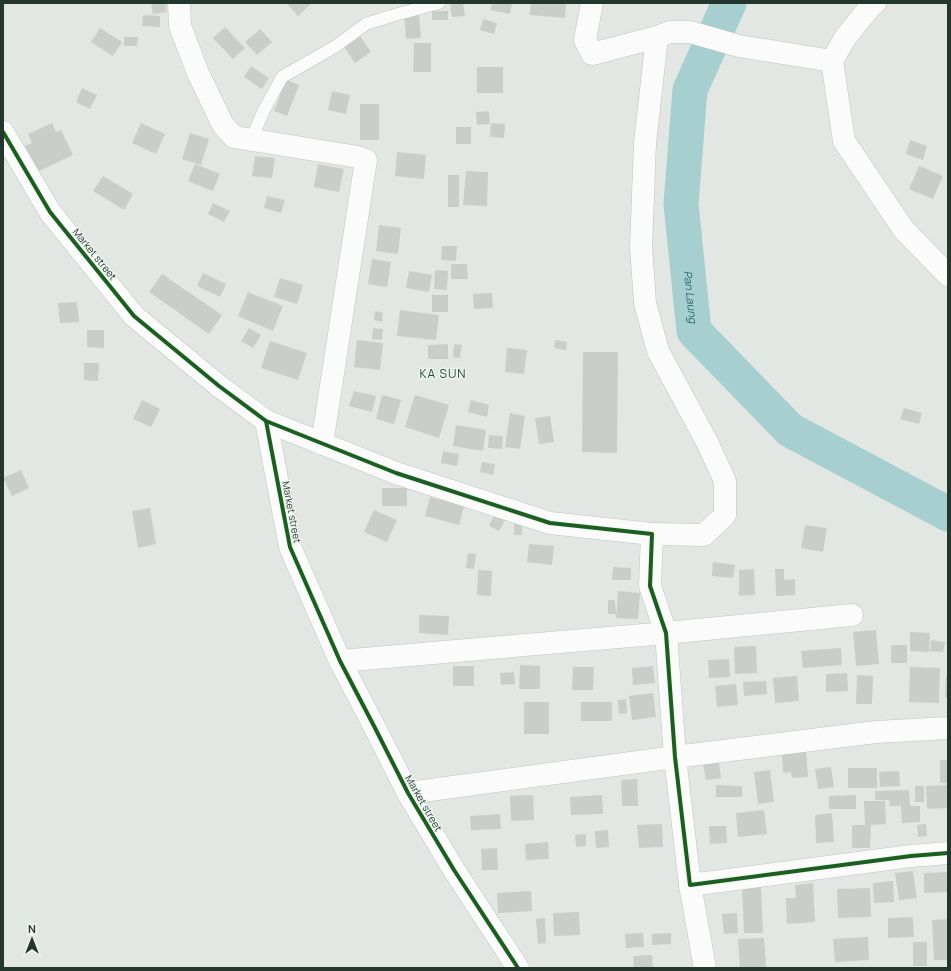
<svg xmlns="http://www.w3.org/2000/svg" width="951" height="971" viewBox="0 0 951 971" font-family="Manrope,sans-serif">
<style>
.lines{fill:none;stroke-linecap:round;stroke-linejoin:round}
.river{stroke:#a7cfd0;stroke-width:35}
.building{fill:#c9cecb}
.service-casing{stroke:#bfc4c1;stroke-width:13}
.minor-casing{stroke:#bfc4c1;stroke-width:23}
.service{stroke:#fbfbfb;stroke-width:12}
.minor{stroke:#fbfbfb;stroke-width:22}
.cycleway-casing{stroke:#f0f6f2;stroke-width:6}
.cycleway{stroke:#1b5e20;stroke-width:4}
.labels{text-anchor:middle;stroke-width:3;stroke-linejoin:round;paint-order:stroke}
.street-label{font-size:10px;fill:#23372f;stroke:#f0f6f2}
.water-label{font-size:11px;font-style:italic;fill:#25676a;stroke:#f0f6f2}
.quarter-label{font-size:12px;letter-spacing:1px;fill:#224639;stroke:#f0f6f2}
</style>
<rect width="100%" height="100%" fill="#e2e7e4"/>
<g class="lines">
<path class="river" id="s1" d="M729,3L690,90L681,204L694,331L790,430L948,514"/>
</g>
<g class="building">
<path d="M151,3H165L167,12L153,14Z"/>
<path d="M286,3H312L298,16Z"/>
<path d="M450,3H463L465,16L452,17Z"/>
<path d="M492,3H512L510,14L490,10Z"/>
<path d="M531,3H566L565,18L530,15Z"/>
<rect x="432" y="11" width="16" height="9"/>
<path d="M419,14L421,38L406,39L404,15Z"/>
<path d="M143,15L160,16V27L142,26Z"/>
<path d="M483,19L497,23L494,34L480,30Z"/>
<path d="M225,27L245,48L233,59L213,38Z"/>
<path d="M100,28L122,42L113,56L91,42Z"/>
<path d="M260,29L272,42L257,55L245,42Z"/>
<path d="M358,33L371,52L355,63L342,44Z"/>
<path d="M124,37H138L137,46H124Z"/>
<path d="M414,43H431V72H413Z"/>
<path d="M251,66L269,78L262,89L244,77Z"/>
<rect x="477" y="67" width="26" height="26"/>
<path d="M286,80L299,85L287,116L274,111Z"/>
<path d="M82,88L97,95L90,109L76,102Z"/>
<path d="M332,91L350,95L346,114L328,110Z"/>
<rect x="360" y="104" width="19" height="36"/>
<path d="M489,111L490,124L477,125L476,112Z"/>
<path d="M52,123L56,132L61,130L73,155L37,172L25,146L32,143L28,134Z"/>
<path d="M141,123L165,134L156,154L132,143Z"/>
<path d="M491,123L505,124L504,138L490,137Z"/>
<rect x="456" y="127" width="15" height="17"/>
<path d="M190,133L209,139L201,165L182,159Z"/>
<path d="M910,140L927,146L923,160L906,154Z"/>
<path d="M397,152L426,155L424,179L395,176Z"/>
<path d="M255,156L275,158L272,178L252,176Z"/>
<path d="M195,164L220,174L213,191L188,181Z"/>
<path d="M318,164L344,169L339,192L314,187Z"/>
<path d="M919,166L943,176L933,199L909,189Z"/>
<path d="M466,171L488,172L487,206L463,205Z"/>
<rect x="448" y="175" width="11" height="32"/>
<path d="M103,176L133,194L124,210L93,191Z"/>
<path d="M267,196L285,200L281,213L264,208Z"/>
<path d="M213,203L230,211L224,222L208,214Z"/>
<path d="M379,225L401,228L398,254L376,251Z"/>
<path d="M442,246H457L456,261L441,260Z"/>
<path d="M372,259L391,262L387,287L368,284Z"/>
<path d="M451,264H467L468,279H451Z"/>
<path d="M435,270L448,271L447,290L434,289Z"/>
<path d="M409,271L432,275L429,292L406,288Z"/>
<path d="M203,273L226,284L220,297L197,286Z"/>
<path d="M162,274L222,315L209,334L149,292Z"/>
<path d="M280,278L303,285L297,304L274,297Z"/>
<path d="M248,292L283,306L273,331L238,316Z"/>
<path d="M492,293L493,308L474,309L473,294Z"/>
<rect x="432" y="295" width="16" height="17"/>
<path d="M77,302L79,322L60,323L58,303Z"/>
<path d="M400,310L439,315L436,340L397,336Z"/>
<path d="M375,311L383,313L382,322L374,320Z"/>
<path d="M249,328L261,335L253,348L241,341Z"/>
<path d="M373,328L383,329L382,340L372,339Z"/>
<path d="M87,330H104V348L87,347Z"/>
<path d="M357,340L383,343L380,370L354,367Z"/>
<path d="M555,340L567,342L566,350L554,348Z"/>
<path d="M270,341L307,353L298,380L261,368Z"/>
<path d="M448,344V359H428V345Z"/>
<path d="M454,344L462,345L460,358L453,357Z"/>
<path d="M507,348L527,350L524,374L505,372Z"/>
<path d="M583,352H618L617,453L582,452Z"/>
<path d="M84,363H99L98,381L84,380Z"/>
<path d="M354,391L376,396L372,412L349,406Z"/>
<path d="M382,395L401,400L394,424L376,419Z"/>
<path d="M415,395L449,405L439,438L405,427Z"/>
<path d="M142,400L160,409L151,427L133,419Z"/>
<path d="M471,400L489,405L487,417L468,412Z"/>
<path d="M904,408L922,413L919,424L900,419Z"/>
<path d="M510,413L525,416L520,449L505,447Z"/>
<path d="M550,416L554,442L539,444L535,418Z"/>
<path d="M456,425L486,430L483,451L453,446Z"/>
<path d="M489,435L503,436L502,449L488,448Z"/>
<path d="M443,451L459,454L457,466L441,463Z"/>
<path d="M482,462L495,464L493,475L480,472Z"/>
<path d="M21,470L29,488L12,496L3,478Z"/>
<rect x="382" y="488" width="25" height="18"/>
<path d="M430,497L464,506L459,525L425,516Z"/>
<path d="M150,508L156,544L138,548L132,511Z"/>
<path d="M374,510L397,520L387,542L364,532Z"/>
<path d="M494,515L505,520L499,531L489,526Z"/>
<rect x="514" y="521" width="8" height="14"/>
<path d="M805,525L827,528L823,552L801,548Z"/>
<path d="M529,544L554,546L552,565L527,562Z"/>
<path d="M468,553L476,554L474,569L466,568Z"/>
<path d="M713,562L735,565L733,578L712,576Z"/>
<path d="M613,567L631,568V580H612Z"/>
<path d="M754,569L755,595L739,596V570Z"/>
<path d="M775,569H784V580L795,579V595L776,596Z"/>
<path d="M478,570L492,571L491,596L477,595Z"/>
<path d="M618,591L640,593L638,619L616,618Z"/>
<path d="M608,600H615L616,614H608Z"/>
<path d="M419,615L449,616L448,635L419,633Z"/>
<path d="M876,630L879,664L856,666L853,632Z"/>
<path d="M910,632L930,633L929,652L910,651Z"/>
<path d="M931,640L945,642L943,652L930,651Z"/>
<rect x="891" y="645" width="16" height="18"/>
<path d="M756,646L757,673L735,674L734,647Z"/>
<path d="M841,648L842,665L803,668L801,651Z"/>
<path d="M729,659L730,677L709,678L708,660Z"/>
<path d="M520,665L540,666V689H519Z"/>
<rect x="453" y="666" width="21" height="20"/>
<path d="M653,666L655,683L633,685L632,668Z"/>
<path d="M573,667H594L593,690H572Z"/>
<path d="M910,667L940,668L939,703L909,702Z"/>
<path d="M514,672L515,684L501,685L500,673Z"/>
<path d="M847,673L848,691L826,692V674Z"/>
<path d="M857,675L873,676L872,704H856Z"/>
<path d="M797,676L799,701L775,703L773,678Z"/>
<path d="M946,677H948V697H945Z"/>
<path d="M766,681L767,694L744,696L743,682Z"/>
<path d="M736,684L738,705L717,707L715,686Z"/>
<path d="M653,693L656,717L632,720L629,696Z"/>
<path d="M626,699L627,713L619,714L618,700Z"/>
<rect x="524" y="702" width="25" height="32"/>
<rect x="581" y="702" width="31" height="19"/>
<path d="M806,750L808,777L792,778L791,772L783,773L782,751Z"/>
<path d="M718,756L721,778L706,780L702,758Z"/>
<rect x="940" y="760" width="8" height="23"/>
<path d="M831,767L834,787L818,789L815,769Z"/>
<rect x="848" y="768" width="29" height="20"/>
<path d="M770,770L774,802L758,804L754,772Z"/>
<path d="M899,771L900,786L880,787L879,772Z"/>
<path d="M637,779L638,806H622L621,780Z"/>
<path d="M716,785L742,786V797H716Z"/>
<path d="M948,785V808L927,809L926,786Z"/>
<rect x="915" y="786" width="9" height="16"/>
<path d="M909,790L910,806H920V822L902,823L901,806H890L889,800H875V791Z"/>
<path d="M533,795L534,820L511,821L510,796Z"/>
<path d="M602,795L603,814L571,815L570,797Z"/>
<path d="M856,795V809H829V796Z"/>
<path d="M864,801H885L886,824L871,825L870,848H852V825H865Z"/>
<path d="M764,810L767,834L738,837L736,813Z"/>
<path d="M832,813L834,842L816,843L815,815Z"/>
<path d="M500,814L501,829L471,830L470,816Z"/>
<path d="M662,824L663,847L639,848L637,825Z"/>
<path d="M926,824L927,836L918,837L917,825Z"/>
<path d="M709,826H726L727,843L710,844Z"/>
<path d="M608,830L609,847L596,848L595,831Z"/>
<path d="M586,834V846L576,847L575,835Z"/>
<path d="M548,842L549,859L526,860L525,844Z"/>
<path d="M497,848L498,870H482L481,849Z"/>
<path d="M913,871L917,898L899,900L895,873Z"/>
<path d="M948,872V892L924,893V873Z"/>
<path d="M893,881L894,902L874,903L873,883Z"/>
<path d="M813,883L815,922L787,924L786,898H796L795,885Z"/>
<path d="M761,886L763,933H744L742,887Z"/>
<path d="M870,888L871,917L838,918L837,889Z"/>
<path d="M531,891L532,911L498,913L497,893Z"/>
<path d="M579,912L580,935L554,936L553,913Z"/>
<path d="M737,913L738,933L724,934L722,914Z"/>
<path d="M913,917L914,937L888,938V918Z"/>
<path d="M545,918L546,943L538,944L536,919Z"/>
<path d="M948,919V960H934L932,920Z"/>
<path d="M643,933L644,947L626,948L625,934Z"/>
<path d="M671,933V944L652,945V934Z"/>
<path d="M868,937L869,960L835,962L833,939Z"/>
<path d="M764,938L766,968H740L738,939Z"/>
<rect x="913" y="942" width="14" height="24"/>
<path d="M652,955L653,968H634L633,956Z"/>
</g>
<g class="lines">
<g class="service-casing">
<path id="service" d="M251,140L264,110L282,77L336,46L366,24L391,16L439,3"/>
</g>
<g class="minor-casing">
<g id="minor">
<path d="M179,3L180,26L198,73L223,125L234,137L358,157L366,160L322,444"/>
<path d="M592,3L585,40L592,54L657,37L670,32H690L739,46L832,61"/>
<path d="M875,3L870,7L845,38L832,61L844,141L904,230L948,275"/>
<path d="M3,132L50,212L134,316L219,386L266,421L290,547L340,661L374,726L408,793L454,870L518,968"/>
<path d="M266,421L396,473L550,523L652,534L650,586L666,633L675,757L690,885L911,856L948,853"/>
<path d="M652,534L704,535L725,515V481L707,442L658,351L645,303L641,247L645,143L657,37"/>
<path d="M340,661L666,633L852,615"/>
<path d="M408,793L675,757L876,732L948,728"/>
<path d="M690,885L705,968"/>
</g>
</g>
<use href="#service" class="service"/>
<use href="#minor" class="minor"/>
<g class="cycleway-casing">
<g id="cycleway">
<path d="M3,132L50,212L134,316L219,386L266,421L290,547L340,661L374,726L408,793L454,870L518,968"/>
<path d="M266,421L396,473L550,523L652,534L650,586L666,633L675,757L690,885L911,856L948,853"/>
</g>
</g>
<use href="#cycleway" class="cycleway"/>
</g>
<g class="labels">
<g class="street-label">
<text transform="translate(95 254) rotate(51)" y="4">Market street</text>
<text transform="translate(292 512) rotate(79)" y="4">Market street</text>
<text transform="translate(424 803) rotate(60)" y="4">Market street</text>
</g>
<g class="water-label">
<text dy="4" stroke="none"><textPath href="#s1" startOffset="303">Pan Laung</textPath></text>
</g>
<g class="quarter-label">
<text x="443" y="378">KA SUN</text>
</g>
</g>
<rect width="951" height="971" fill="none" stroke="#23372f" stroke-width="8"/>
<g transform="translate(32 939)" stroke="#f0f6f2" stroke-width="3" paint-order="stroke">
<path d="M0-3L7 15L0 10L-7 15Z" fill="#23372f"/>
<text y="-6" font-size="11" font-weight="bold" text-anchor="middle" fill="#23372f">N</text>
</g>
</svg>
